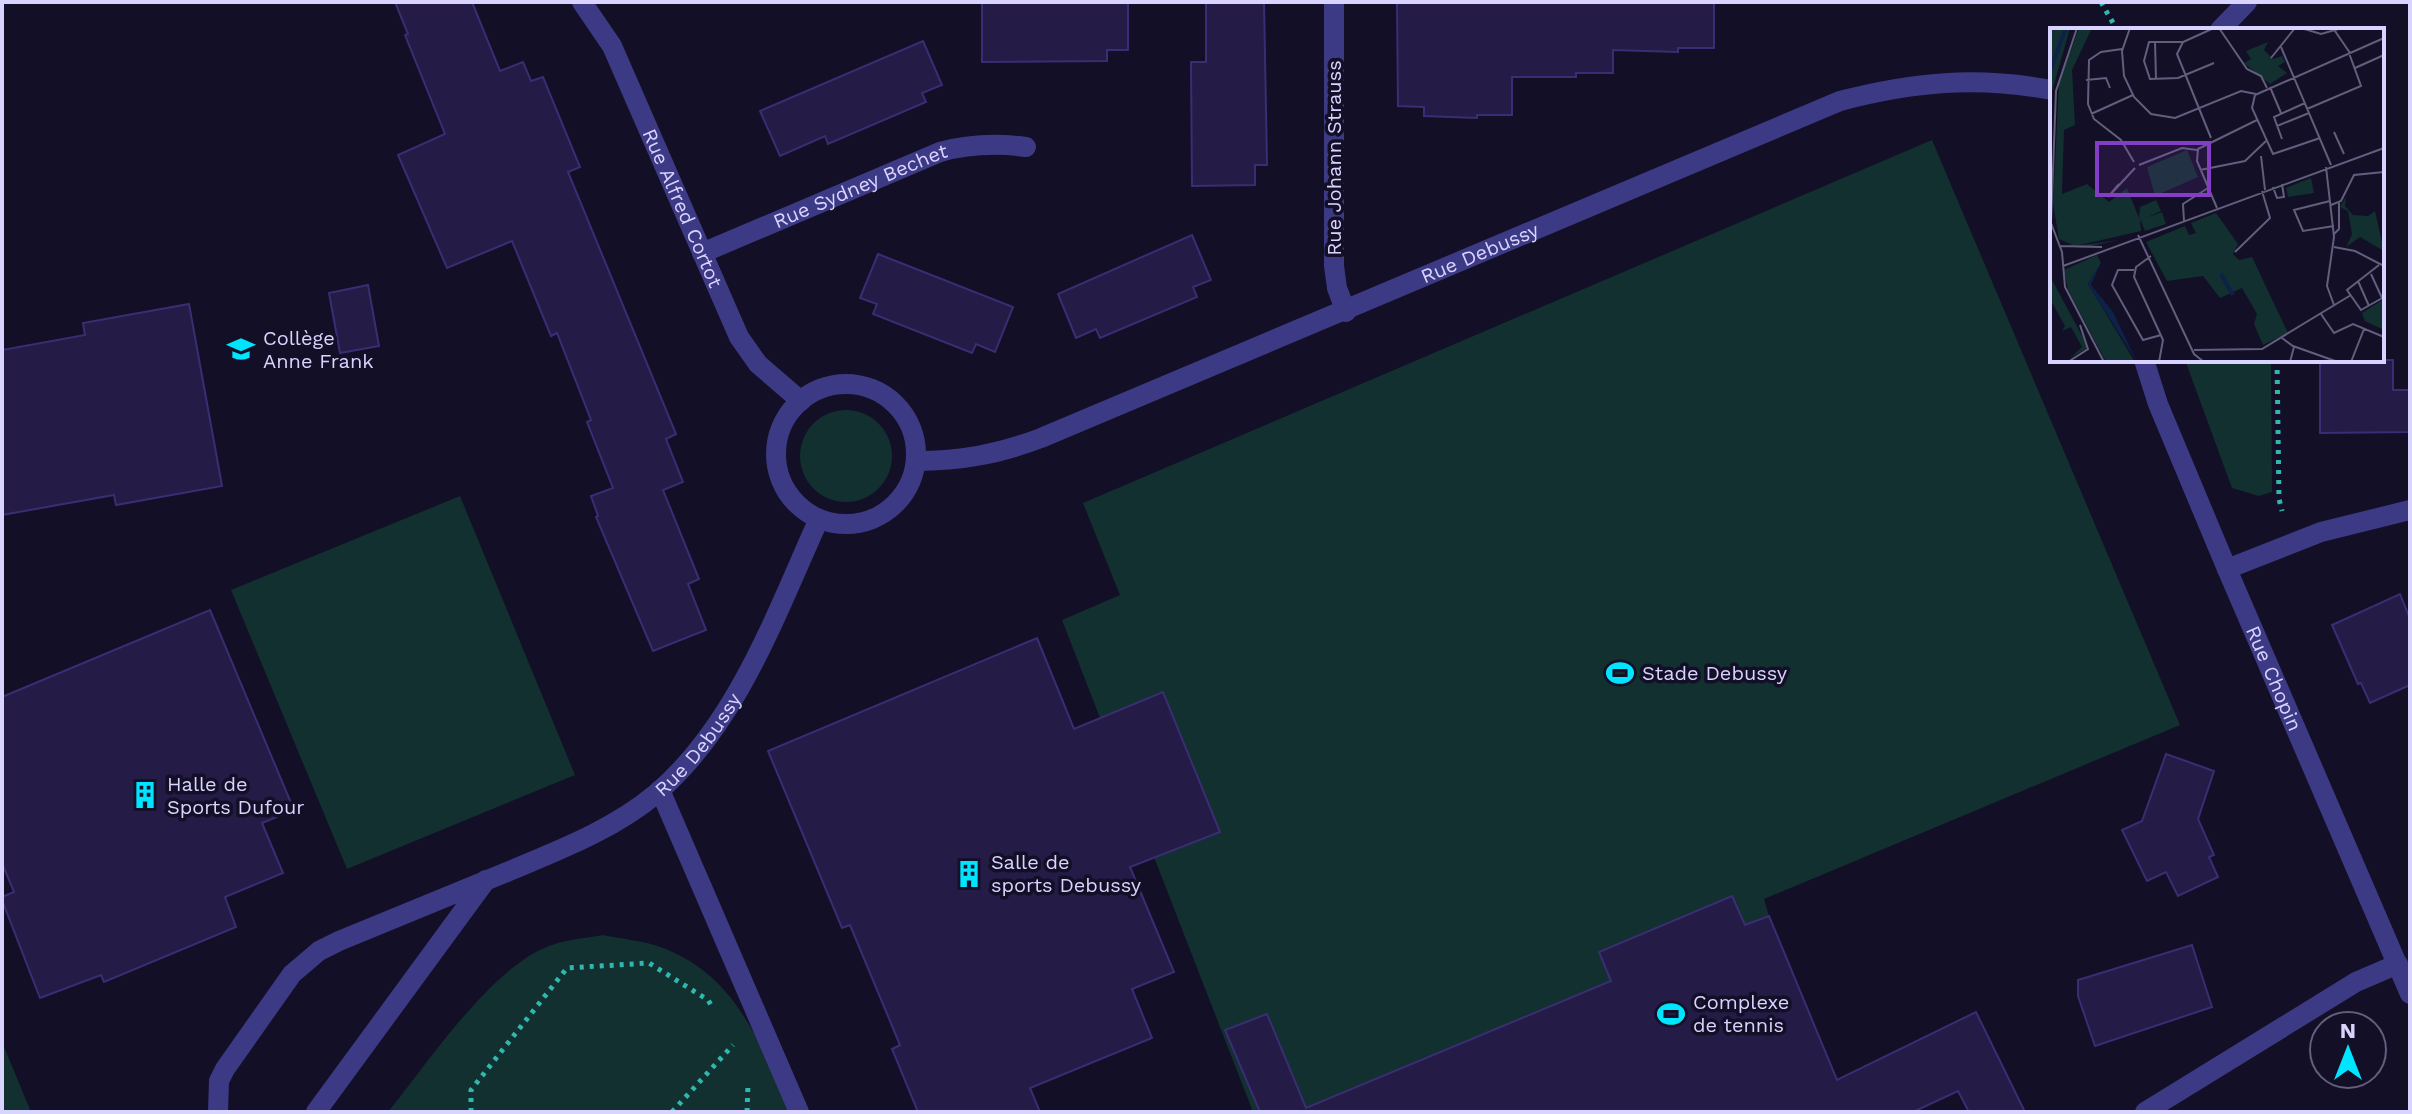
<svg xmlns="http://www.w3.org/2000/svg" width="2412" height="1114" viewBox="0 0 2412 1114" font-family="'Work Sans',sans-serif">
<style>
.green{fill:#12302f}
.building{fill:#241b47;stroke:#3b2d73;stroke-width:2}
.lines{fill:none;stroke-linecap:round;stroke-linejoin:round}
.path{stroke:#2fb8b0;stroke-width:5;stroke-dasharray:4 6;stroke-linecap:butt}
.lane{stroke:#3d3a85;stroke-width:20}
.street{stroke:#3d3a85;stroke-width:20}
.labels{text-anchor:middle;stroke-width:7;stroke-linejoin:round;paint-order:stroke}
.street-label{font-size:20px;fill:#d9d4ff;stroke:#130f26}
.poi-label{font-size:20px;fill:#d9d4ff;stroke:#130f26;text-anchor:start}
.inset-river{fill:none;stroke:#0c2248;stroke-width:4}
.inset-road{fill:none;stroke:#625e7d;stroke-width:2}
.view{fill:#843dc5;fill-opacity:0.15;stroke:#843dc5;stroke-width:4}
.inset-edge{fill:none;stroke:#d9d4ff;stroke-width:4}
</style>
<rect width="100%" height="100%" fill="#130f26"/>
<g class="green">
<path d="M1932,140L2180,725L1764,899L1769,916L1296,1112H1253L1062,620L1120,595L1083,503Z"/>
<path d="M2185,360H2271L2272,492L2259,496L2232,488Z"/>
<circle cx="846" cy="456" r="46"/>
<path d="M460,496L575,775L347,869L231,590Z"/>
<path d="M603,935C623,939 645,941 663,948C737,976 761,1045 790,1112H388C428,1063 494,962 555,944C570,939 588,938 603,935Z"/>
<path d="M2,1042L31,1112H2Z"/>
</g>
<g class="building">
<path d="M395,2H472L500,71L523,62L531,81L543,77L580,167L568,172L676,434L666,439L683,482L663,490L699,579L688,584L706,630L653,651L596,517L598,516L591,496L613,488L587,422L591,420L557,333L551,336L512,241L447,268L398,155L445,134L405,35L408,34Z"/>
<path d="M1128,2V50H1107V61L982,62V3Z"/>
<path d="M1206,2H1264L1267,165H1255V185L1192,186L1191,62H1206Z"/>
<path d="M1397,2H1714V48H1678V52L1613,50V73H1576V77H1512V115H1477V118L1424,116V107L1398,106Z"/>
<path d="M923,41L942,85L922,93L926,102L828,144L825,136L780,156L760,111Z"/>
<path d="M1192,235L1211,280L1193,287L1197,297L1100,338L1096,329L1076,338L1058,294Z"/>
<path d="M878,254L1013,307L995,352L976,344L972,353L873,314L877,304L860,298Z"/>
<path d="M368,285L379,346L340,353L329,293Z"/>
<path d="M189,304L222,486L116,505L114,495L2,515V350L85,335L83,323Z"/>
<path d="M2320,360H2393V390H2410V432L2320,433Z"/>
<path d="M2400,594L2410,619V685L2370,703L2361,683L2358,684L2332,625Z"/>
<path d="M210,610L294,810L262,823L283,873L225,897L236,927L104,982L101,975L40,998L2,900V897L14,892L2,863V697Z"/>
<path d="M1037,638L1074,729L1163,692L1220,832L1130,867L1174,972L1132,989L1152,1038L1030,1088L1040,1112H918L892,1049L900,1045L850,925L842,928L768,751Z"/>
<path d="M2166,754L2214,771L2198,819L2214,855L2209,857L2218,877L2178,896L2166,872L2147,881L2122,830L2142,821Z"/>
<path d="M1732,896L1745,925L1769,916L1837,1080L1976,1012L2025,1112H1969L1958,1091L1913,1112H1260L1225,1030L1267,1014L1306,1108L1611,981L1599,952Z"/>
<path d="M2192,945L2212,1007L2095,1046L2078,996V980Z"/>
</g>
<g class="lines">
<g class="path">
<path d="M2101,2L2117,30"/>
<path d="M2277,360L2279,499L2282,511"/>
<path d="M471,1112V1090L567,968L649,963L708,1000L711,1005"/>
<path d="M672,1112L733,1045"/>
<path d="M747,1112L748,1085"/>
</g>
<path class="lane" d="M660,790L799,1112"/>
<g class="street">
<path id="s1" d="M582,2L612,46L739,337L758,364L801,401"/>
<path d="M1334,2V266L1337,288L1346,312"/>
<path d="M2220,30L2247,2"/>
<path id="s2" d="M702,253L940,152C969,144 996,143 1026,147"/>
<path id="s3" d="M2144,360L2158,404L2227,569L2410,994"/>
<circle cx="846" cy="454" r="70"/>
<path id="s4" d="M916,461C961,461 999,454 1041,438L1840,101C1913,82 1976,76 2052,90"/>
<path d="M2227,569L2321,532L2410,510"/>
<path id="s5" d="M218,1112L219,1081L225,1069L292,974L319,951L339,941C395,918 451,895 507,872C559,850 613,830 657,793C738,723 776,613 819,519"/>
<path d="M316,1112L486,880"/>
<path d="M2145,1112L2356,982L2398,964"/>
</g>
</g>
<defs>
<g id="school-bare" transform="scale(2.16)"><path d="M0-5L7-2L0 1L-7-2ZM-4 1L0 2.5L4 1V4Q0 6-4 4Z" fill="#00e5ff" stroke="#130f26" stroke-width="2.5" paint-order="stroke"/></g>
<g id="stadium-bare" transform="scale(2.16)"><path d="M0-5a6.5 5 0 1 0 0 10a6.5 5 0 1 0 0-10ZM-3.5-1.8h7v3.6h-7Z" fill="#00e5ff" stroke="#130f26" stroke-width="2.5" paint-order="stroke"/></g>
<g id="building-bare" transform="scale(2.16)"><path d="M-4-6H4V6H1V3H-1V6H-4ZM-2.5-4.3h1.7v1.8h-1.7ZM.8-4.3h1.7v1.8H.8ZM-2.5-1h1.7V.8h-1.7ZM.8-1h1.7V.8H.8Z" fill="#00e5ff" stroke="#130f26" stroke-width="2.5" paint-order="stroke"/></g>
</defs>
<g fill-rule="evenodd">
<use href="#school-bare" x="241" y="349"/>
<use href="#stadium-bare" x="1620" y="673"/>
<use href="#building-bare" x="145" y="795"/>
<use href="#building-bare" x="969" y="874"/>
<use href="#stadium-bare" x="1671" y="1014"/>
</g>
<g class="labels">
<g class="street-label">
<text transform="translate(1334 158) rotate(-90)" y="7">Rue Johann Strauss</text>
<text dy="7" stroke="none"><textPath href="#s2" startOffset="172">Rue Sydney Bechet</textPath></text>
<text dy="7" stroke="none"><textPath href="#s1" startOffset="230">Rue Alfred Cortot</textPath></text>
<text dy="7" stroke="none"><textPath href="#s4" startOffset="604">Rue Debussy</textPath></text>
<text dy="7" stroke="none"><textPath href="#s3" startOffset="344">Rue Chopin</textPath></text>
<text dy="7" stroke="none"><textPath href="#s5" startOffset="634">Rue Debussy</textPath></text>
</g>
<g class="poi-label">
<text x="263" y="345">Collège<tspan x="263" dy="23">Anne Frank</tspan></text>
<text x="1642" y="680">Stade Debussy</text>
<text x="167" y="791">Halle de<tspan x="167" dy="23">Sports Dufour</tspan></text>
<text x="991" y="869">Salle de<tspan x="991" dy="23">sports Debussy</tspan></text>
<text x="1693" y="1009">Complexe<tspan x="1693" dy="23">de tennis</tspan></text>
</g>
</g>
<g transform="translate(2050 28)">
<rect width="334" height="334" fill="#130f26"/>
<path d="M0,0H20L0,71ZM29,0H42L22,42L25,97L14,102L12,166L37,156L59,174L77,160L89,190L90,179L106,172L111,183L96,190L112,184L116,196L95,203L90,191L91,203L25,218L69,212L32,220L16,217L25,218L9,211L3,176L9,55ZM218,14L214,22L223,31L232,28L235,34L228,38L237,45L220,56L194,35L201,31L196,23ZM137,122L148,149L105,168L97,139ZM261,150L264,165L238,169L236,160ZM296,169L295,178L303,187L318,188L325,183L334,223L310,209L296,219L302,206L298,183L290,179ZM166,185L188,216L183,226L189,232L202,229L238,305L213,317L204,296L207,286L192,260L170,270L153,248L117,253L96,214L135,198L139,207L146,205L141,195ZM47,227L51,235L38,256L85,334H56L18,262L14,242ZM1,250L37,317V320L20,330L32,319L21,299L12,303L15,298L0,271ZM334,271V302L315,293L312,285Z" fill="#12302f"/>
<path d="M51,235L41,257L63,284L87,334L38,256Z" fill="#0c2248"/>
<path class="inset-river" d="M0,43L16,0M171,246L183,267"/>
<path class="inset-road" d="M27,0L6,63L1,195L12,224L15,259L54,334M80,0L72,23L74,48L84,69L101,86L125,90L191,63L206,66M169,0L197,41L211,48L217,60M251,0L271,6L292,0M285,3L300,25M105,13L106,51M133,14H99L94,33L100,51L128,50L164,35M231,19L281,137M72,21L51,24L39,32L38,76L44,91L71,112L84,134M221,30L245,0M305,40L334,27M36,52L56,50L60,60M220,59L231,85M257,81L311,58L299,25M41,86L83,67M227,98L259,85M284,104L294,126M161,110L127,26L133,14L164,0M270,110L223,126L202,80L205,67L334,10M232,111L224,89L255,75M211,128L215,162M89,137L132,120L147,122M276,139L284,209L277,258L284,277M150,142L195,133L216,113M69,156L58,169L85,140M223,159L227,170L234,169L232,156M280,173L244,182L253,203L284,198M281,177L291,173L304,147L334,144M167,180L147,133L148,121L207,92M134,193L133,176L158,160M284,206L289,201V175M88,207L144,326L154,334M10,218L52,219M284,219L305,223L334,238M185,224L220,190L212,163M101,228L86,239L84,249L113,312L109,334M329,237L297,262L311,282L334,269M13,238L334,120M84,242H68L62,257L93,312L111,307M321,246L332,270M308,253L319,278M271,286L284,305L303,296L334,309M232,310L244,319L240,334M243,318L288,334M144,322L212,321L301,267M18,334L38,321L30,297M301,334L314,301"/>
<path class="view" d="M47,115H159V167H47Z"/>
<rect width="334" height="334" class="inset-edge"/>
</g>
<rect width="2412" height="1114" fill="none" stroke="#d9d4ff" stroke-width="8"/>
<g transform="translate(2348 1050)"><circle r="38" fill="#130f26" stroke="#625e7d" stroke-width="2"/>
<path d="M0-6L14 30L0 20L-14 30Z" fill="#00e5ff"/>
<text y="-12" font-size="22" font-weight="bold" text-anchor="middle" fill="#d9d4ff">N</text>
</g>
</svg>
